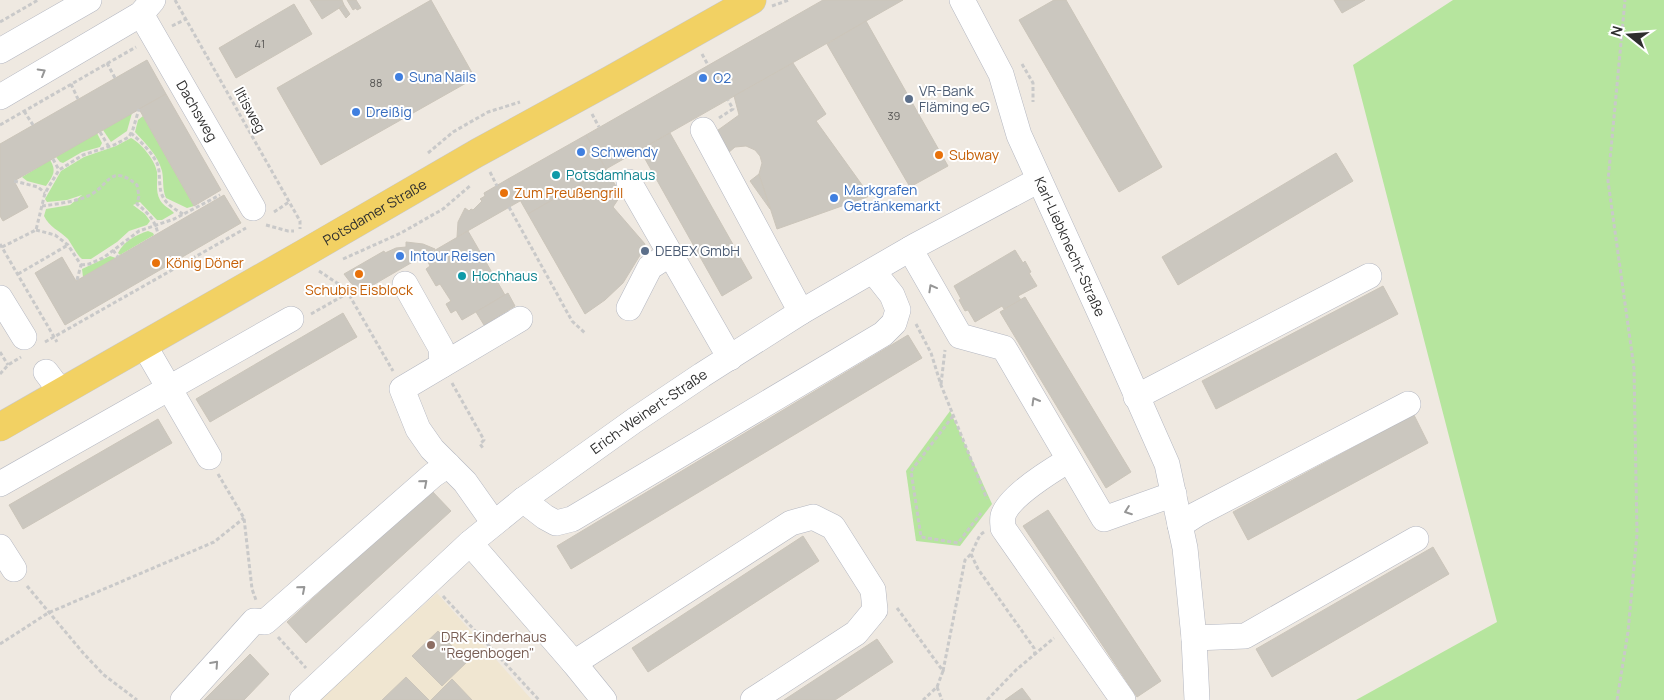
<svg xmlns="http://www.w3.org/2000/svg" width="1664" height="700" viewBox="0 0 1664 700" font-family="Manrope,sans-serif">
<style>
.education{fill:#f0e6d1}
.green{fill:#b6e59e}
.building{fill:#cbc7bf;stroke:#cbc5ba}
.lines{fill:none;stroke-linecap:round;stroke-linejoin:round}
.minor-casing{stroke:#b4b7c1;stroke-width:26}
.major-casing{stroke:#c9c9c9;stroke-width:29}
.path{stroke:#c9c9c9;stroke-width:3;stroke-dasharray:4 2.5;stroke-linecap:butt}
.minor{stroke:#fff;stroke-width:25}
.major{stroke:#f2d163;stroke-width:28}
.oneway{stroke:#969696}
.shop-dot{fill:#3f7fe0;stroke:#fff;stroke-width:2}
.service-dot{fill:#5c6f8a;stroke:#fff;stroke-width:2}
.food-dot{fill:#e8710a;stroke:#fff;stroke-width:2}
.culture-dot{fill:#0f9aa8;stroke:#fff;stroke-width:2}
.education-dot{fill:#8d6e63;stroke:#fff;stroke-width:2}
.labels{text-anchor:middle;stroke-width:4;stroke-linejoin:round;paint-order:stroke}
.number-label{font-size:11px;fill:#555452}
.shop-label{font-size:14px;fill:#366cbe;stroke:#fff;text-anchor:start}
.service-label{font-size:14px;fill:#4e5e75;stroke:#fff;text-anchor:start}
.street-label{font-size:14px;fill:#2e2e2e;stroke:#fff}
.food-label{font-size:14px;fill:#c56008;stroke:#fff;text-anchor:start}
.culture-label{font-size:14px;fill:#0d838f;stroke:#fff;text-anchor:start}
.education-label{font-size:14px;fill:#785e54;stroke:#fff;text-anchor:start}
</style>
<rect width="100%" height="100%" fill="#efe9e1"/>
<path class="education" d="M437,593L532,700H322L320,698Z"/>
<g class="green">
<path d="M1453,0H1664V700H1356L1497,622L1353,65Z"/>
<path d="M132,113L127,131L111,142L103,130Z"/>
<path d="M143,116L194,206L187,208L166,198C162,189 164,180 162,171C158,155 145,143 135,132L138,120Z"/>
<path d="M97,133L102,143L100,147L82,152L63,163L60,162L56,157Z"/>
<path d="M131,138C141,143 155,160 157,172C158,181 155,191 160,200C163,206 170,208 174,213L162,220H157L140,202L133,205L145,214L150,221L147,225L129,231L117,242L91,259H82C76,254 73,246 68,239C60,231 49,227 44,216L46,209L70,205L82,195L67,200L47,202L45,199L61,171L84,157L116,146Z"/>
<path d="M50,160C57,171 53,176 46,186L27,181L22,177Z"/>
<path d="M148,231L153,233L154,235L120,255L118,253C124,241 136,235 148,231Z"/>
<path d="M110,256L116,258L83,277L82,269Z"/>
<path d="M950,411L992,504L960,546L916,541L906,471Z"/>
</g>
<g class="building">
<path d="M310,0H342L344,5L322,19Z"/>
<path d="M347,0H356L361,8L357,10L356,8L353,10Z"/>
<path d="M431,0L475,78L321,165L277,88Z"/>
<path d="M823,0H903L606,169L586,135Z"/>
<path d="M1054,0H1066L1162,167L1119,192L1019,20Z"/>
<path d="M1334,0H1365L1342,13Z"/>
<path d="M294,4L312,34L236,78L219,48Z"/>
<path d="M344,5L350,14L346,18L339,8Z"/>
<path d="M866,21L948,166L910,187L827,44Z"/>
<path d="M147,60L166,94L14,181L28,207L3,221L0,216V144Z"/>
<path d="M793,63L826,114L816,121L870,196L777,229L759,174L762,163L760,156L755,150L746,146L735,147L728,153L714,133L739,115L734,96Z"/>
<path d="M166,94L221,190L194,206L139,109Z"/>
<path d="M670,133L752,278L722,296L640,150Z"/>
<path d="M586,135L606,169L528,214L508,179Z"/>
<path d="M1336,153L1353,181L1178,285L1162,257Z"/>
<path d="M606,169L621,195L613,207L645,244L642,252L623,283L605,300L585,314L528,214Z"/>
<path d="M759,174L770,209L750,181Z"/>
<path d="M508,179L520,201L457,237L458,222L465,208L469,211L471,209L473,210L482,201L480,199L485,196L484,193Z"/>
<path d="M224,195L241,223L65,325L35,273L62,257L76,281Z"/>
<path d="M468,231L505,295L462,320L456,310L451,313L446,304L451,301L440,284L436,286L426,269L430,266L425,256Z"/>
<path d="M406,242L423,244L435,249L361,292L350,282L344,274L384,251L385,253L396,248L406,247Z"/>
<path d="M1015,250L1023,263L1025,261L1031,272L1029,273L1037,286L1018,296L1021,300L1004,309L1002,306L975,322L968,310L965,311L959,300L961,299L954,286Z"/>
<path d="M1383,286L1398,314L1216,409L1202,381Z"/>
<path d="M508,293L515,306L484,325L476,312Z"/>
<path d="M1025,297L1131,472L1106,488L1000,312Z"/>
<path d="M343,313L357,337L210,422L196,399Z"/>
<path d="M908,335L922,358L571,569L557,546Z"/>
<path d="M1414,415L1428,443L1248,540L1233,512Z"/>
<path d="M158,419L172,443L23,529L9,505Z"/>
<path d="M431,490L451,511L306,643L287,622Z"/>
<path d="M1048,510L1161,681L1137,697L1023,526Z"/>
<path d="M803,536L819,561L648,672L632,648Z"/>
<path d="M1433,547L1449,574L1272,677L1256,649Z"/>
<path d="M438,631L467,662L442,686L412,656Z"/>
<path d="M877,639L893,662L835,700H784Z"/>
<path d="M250,654L269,674L244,700H204Z"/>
<path d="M406,677L429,700H382Z"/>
<path d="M452,679L472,700H431Z"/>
<path d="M1022,688L1031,700H1005Z"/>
</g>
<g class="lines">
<g class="minor-casing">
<g id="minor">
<path id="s1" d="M962,0L1001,74L1019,135L1105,324L1167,464L1185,548L1194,638L1197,700"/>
<path id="s2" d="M141,14L253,208"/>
<path d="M0,51L89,0"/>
<path d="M0,97L141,14L153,0"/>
<path d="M703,130L801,312"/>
<path d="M629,182L730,358"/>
<path d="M910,249L960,336L1004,348L1104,519L1174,494"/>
<path d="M405,284L441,348L442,365"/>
<path d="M0,298L24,337"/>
<path d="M629,308L650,267L670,254"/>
<path d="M144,345L209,457"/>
<path d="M46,372L61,392"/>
<path d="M1136,397L1369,276"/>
<path d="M1069,460C1052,470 1008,497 1003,516C1002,520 1003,524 1003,528L1123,700"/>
<path d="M0,484L291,319"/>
<path d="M523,500L545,517L556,523L572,519L883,334L894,323L898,310L892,295L873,271"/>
<path d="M494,523L465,482L432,449L418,429L402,389L520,319"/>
<path d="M1180,525L1197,514L1408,404"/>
<path d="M470,543L574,663L604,700"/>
<path d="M0,547L14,569"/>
<path d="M1194,638L1245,636L1416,539"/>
<path d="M574,663L791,523L813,517L833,527L873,590L875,610L856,633L753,700"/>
<path d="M183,700L254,621L265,622L433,475L448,465"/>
<path id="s3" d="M302,700L470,543L523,500L635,420L702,375L801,312L915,246L1039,180"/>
</g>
</g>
<g class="major-casing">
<g id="major">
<path id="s4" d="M0,427L308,251L477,153L612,79L752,0"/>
</g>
</g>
<g class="path">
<path d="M175,0L300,221V229"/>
<path d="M772,6L789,0"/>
<path d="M0,22L38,0"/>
<path d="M172,26L186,19"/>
<path d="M702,54L708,65"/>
<path d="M107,63L115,78"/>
<path d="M1022,64L1033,83V102"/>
<path d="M71,84L78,99"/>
<path d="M24,111L33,125"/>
<path d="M592,114L599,127"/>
<path d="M719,118L733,109L728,100"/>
<path d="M0,125L136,47"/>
<path d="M100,132L109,147"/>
<path d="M131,133C140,141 151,151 157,163C160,170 159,178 160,186C161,201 171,207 183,214"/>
<path d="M428,153L453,132L488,112L520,102"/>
<path d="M53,159L59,170"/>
<path d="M490,172L497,186"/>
<path d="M14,181L38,187L45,193"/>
<path d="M42,206C57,204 74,202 88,196C109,187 109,162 137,185L139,196L137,204C148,213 155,220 158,234"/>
<path d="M509,207L572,321L586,334"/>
<path d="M274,212L289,202"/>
<path d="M266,225L288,231H294"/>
<path d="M36,230L55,235L68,245L81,265L77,280"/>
<path d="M0,244L57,342"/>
<path d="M2,247L36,230L45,193L59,170L83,155L114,145L129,137L133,129L139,109"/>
<path d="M113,250L118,257"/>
<path d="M343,259L401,233L443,209L471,185"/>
<path d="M81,265L89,264L103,258L139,231L174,219L220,195"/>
<path d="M319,271L340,285L348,293L393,371"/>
<path d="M18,274L68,245"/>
<path d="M311,314L348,293"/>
<path d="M916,324L931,353L941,385L987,499"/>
<path d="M45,342L246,228"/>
<path d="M0,352L8,365"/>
<path d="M0,374L8,365L21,357"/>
<path d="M452,383L484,440L480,444L483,448"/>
<path d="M941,384L945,350"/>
<path d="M953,416L911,471L921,537L958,543L981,513"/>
<path d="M218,474L244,518L252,589L256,600"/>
<path d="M984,532L980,535L971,554L978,569L1034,648L1035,655"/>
<path d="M27,586L84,654L104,675L137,700"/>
<path d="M443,596L539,700"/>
<path d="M897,608L943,671L937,687L923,700"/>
<path d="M278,637L306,668"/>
<path d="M0,644L48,613L214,542L244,518"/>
<path d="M943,671L965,560L971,554"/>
<path d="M937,687L942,700"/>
<path d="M987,700L1016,670L1054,638"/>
<path d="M1617,700L1628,632L1637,534L1634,368L1608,181L1625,0"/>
</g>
<use href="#minor" class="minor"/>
<use href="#major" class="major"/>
</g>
<defs><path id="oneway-chevron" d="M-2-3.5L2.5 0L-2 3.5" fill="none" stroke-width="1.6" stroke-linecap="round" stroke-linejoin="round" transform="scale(1.25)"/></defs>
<g class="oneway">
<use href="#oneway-chevron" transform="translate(42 72) rotate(-30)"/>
<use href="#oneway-chevron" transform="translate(932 288) rotate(-119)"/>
<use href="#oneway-chevron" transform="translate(1035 401) rotate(-120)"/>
<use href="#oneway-chevron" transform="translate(424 483) rotate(-41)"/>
<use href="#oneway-chevron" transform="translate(1128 511) rotate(160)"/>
<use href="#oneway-chevron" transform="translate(302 589) rotate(-41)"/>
<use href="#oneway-chevron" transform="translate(215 664) rotate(-48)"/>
</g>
<g class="shop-dot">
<circle cx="399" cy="77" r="5"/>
<circle cx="703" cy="78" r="5"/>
<circle cx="356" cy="112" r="5"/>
<circle cx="581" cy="152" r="5"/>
<circle cx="834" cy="198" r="5"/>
<circle cx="400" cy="256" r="5"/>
</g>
<g class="service-dot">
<circle cx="909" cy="99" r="5"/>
<circle cx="645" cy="251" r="5"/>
</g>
<g class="food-dot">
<circle cx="939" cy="155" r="5"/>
<circle cx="504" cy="193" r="5"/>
<circle cx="156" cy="263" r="5"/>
<circle cx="359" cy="274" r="5"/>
</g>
<g class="culture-dot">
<circle cx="556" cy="175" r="5"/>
<circle cx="462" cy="276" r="5"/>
</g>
<circle class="education-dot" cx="431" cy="645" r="5"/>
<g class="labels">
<g class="number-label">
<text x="260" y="48">41</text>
<text x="376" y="87">88</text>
<text x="894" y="120">39</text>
</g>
<g class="shop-label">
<text x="409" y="82">Suna Nails</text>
<text x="713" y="83">O2</text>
<text x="366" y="117">Dreißig</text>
<text x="591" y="157">Schwendy</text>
<text x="844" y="195">Markgrafen<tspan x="844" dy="16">Getränkemarkt</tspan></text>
<text x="410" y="261">Intour Reisen</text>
</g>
<g class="service-label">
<text x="919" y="96">VR-Bank<tspan x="919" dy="16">Fläming eG</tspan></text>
<text x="655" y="256">DEBEX GmbH</text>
</g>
<g class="street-label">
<text transform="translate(250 110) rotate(61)" y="5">Iltisweg</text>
<text dy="5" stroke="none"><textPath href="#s2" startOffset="112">Dachsweg</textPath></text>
<text dy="5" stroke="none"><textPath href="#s4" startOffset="432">Potsdamer Straße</textPath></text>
<text dy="5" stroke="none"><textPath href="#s1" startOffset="270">Karl-Liebknecht-Straße</textPath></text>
<text dy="5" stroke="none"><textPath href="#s3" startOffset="452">Erich-Weinert-Straße</textPath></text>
</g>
<g class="food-label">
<text x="949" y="160">Subway</text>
<text x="514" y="198">Zum Preußengrill</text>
<text x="166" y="268">König Döner</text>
<text x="359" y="295" text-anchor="middle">Schubis Eisblock</text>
</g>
<g class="culture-label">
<text x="566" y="180">Potsdamhaus</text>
<text x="472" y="281">Hochhaus</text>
</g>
<g class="education-label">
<text x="441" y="642">DRK-Kinderhaus<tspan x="441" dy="16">"Regenbogen"</tspan></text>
</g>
</g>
<g transform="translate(1629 35) rotate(287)" stroke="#ffffff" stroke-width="4" paint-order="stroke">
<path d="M0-4L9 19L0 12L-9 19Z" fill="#2e2e2e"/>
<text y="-8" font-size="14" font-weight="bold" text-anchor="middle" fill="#2e2e2e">N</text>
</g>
</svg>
